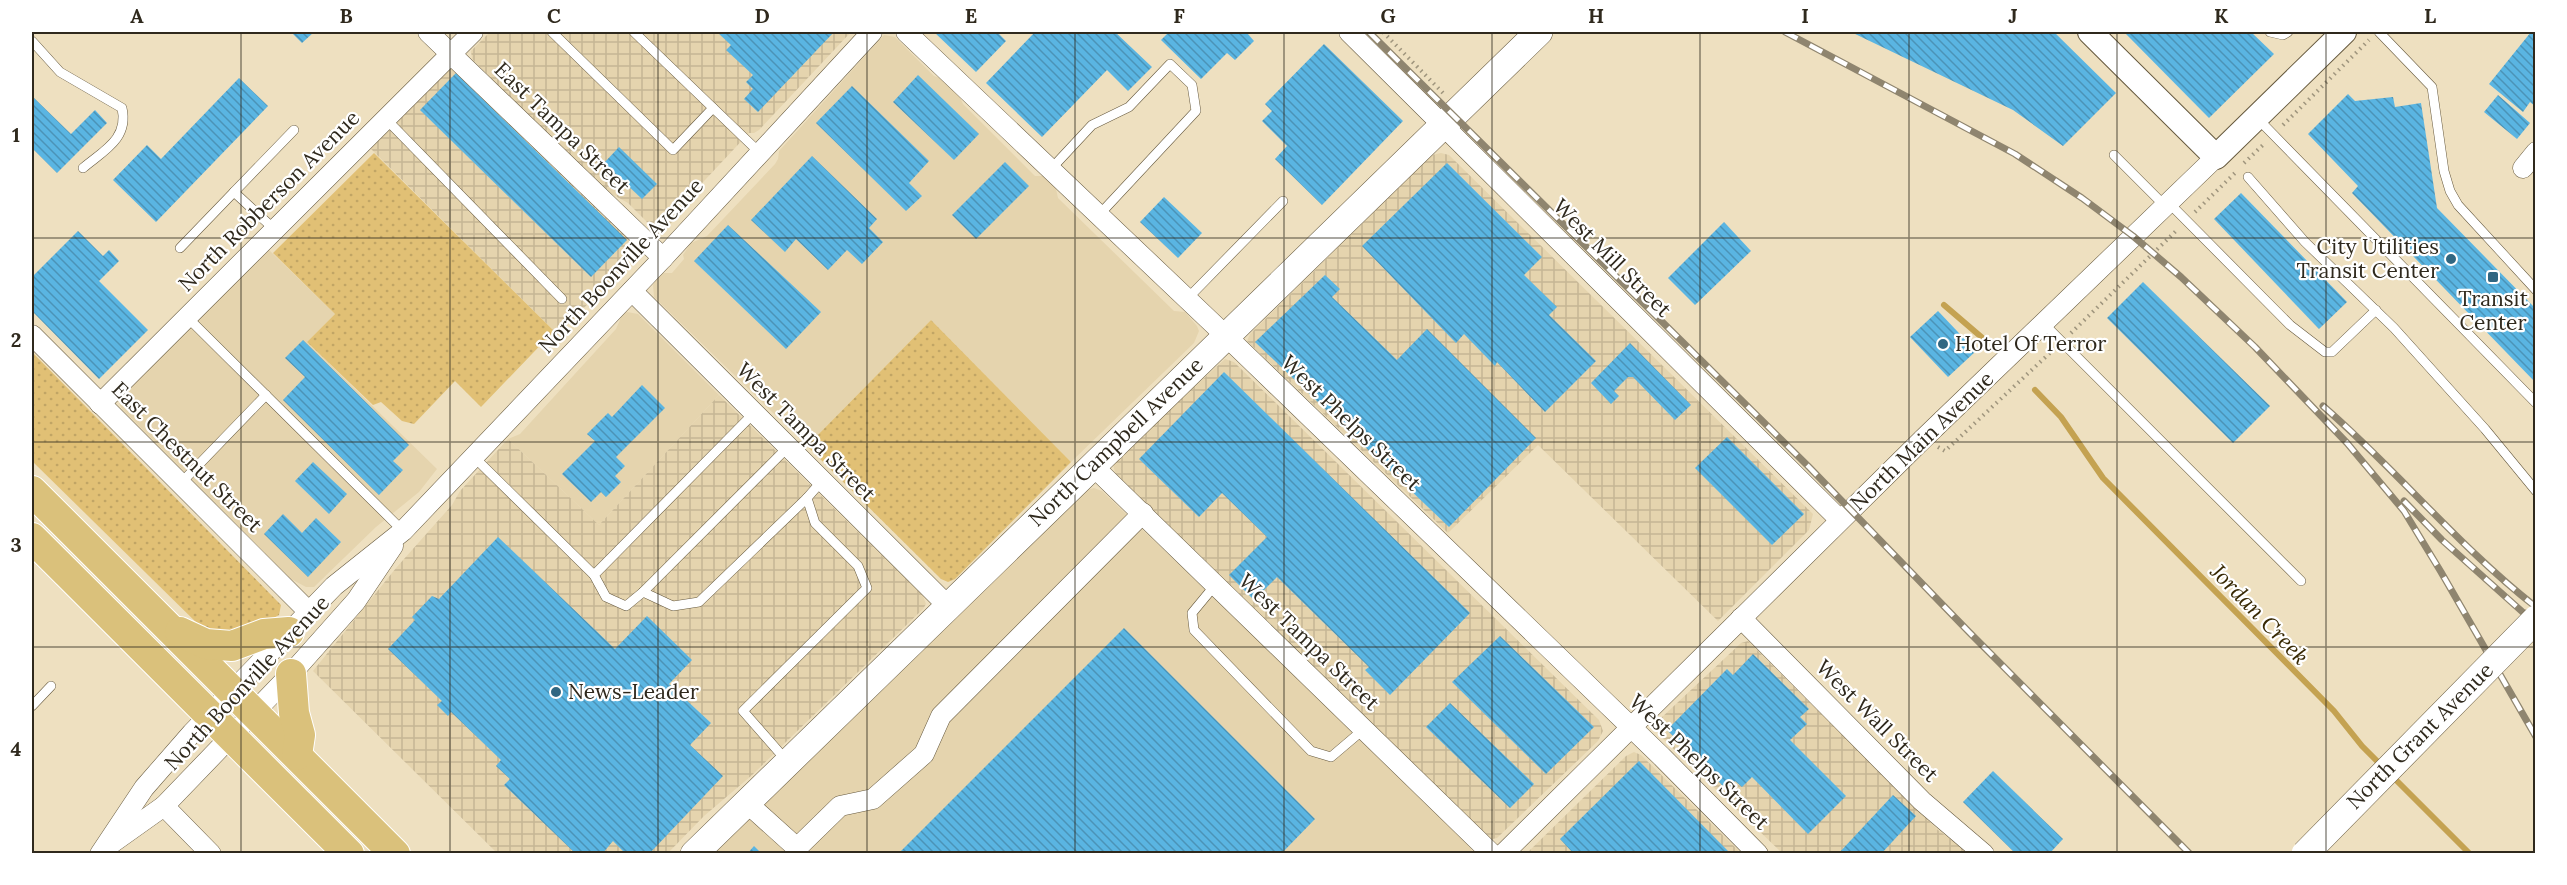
<svg xmlns="http://www.w3.org/2000/svg" width="2567" height="885" viewBox="0 0 2567 885" font-family="Lora,serif">
<style>
.built{fill:#e5d4ae}
.industrial{fill:url(#industrial-grid)}
.grass{fill:url(#grass-dots)}
.lines{fill:none;stroke-linecap:round;stroke-linejoin:round}
.stream{stroke:#c4a251;stroke-width:6}
.building{fill:url(#building-back-hatch)}
.service-casing{stroke:#66593e;stroke-width:10}
.minor-casing{stroke:#66593e;stroke-width:21}
.tertiary-casing{stroke:#66593e;stroke-width:26}
.secondary-casing{stroke:#66593e;stroke-width:28}
.primary-casing{stroke:#fff;stroke-width:32}
.path{stroke:#9f957d;stroke-width:4;stroke-dasharray:1.5 4.5;stroke-linecap:butt}
.service{stroke:#fff;stroke-width:9}
.minor{stroke:#fff;stroke-width:20}
.tertiary{stroke:#fff;stroke-width:24}
.secondary{stroke:#fff;stroke-width:27}
.primary{stroke:#dac17b;stroke-width:30}
.rail-casing{stroke:#8f856f;stroke-width:7}
.rail{stroke:#fff;stroke-width:4.5;stroke-dasharray:14;stroke-linecap:butt}
.secondary-bridge-casing{stroke:#66593e;stroke-width:28;stroke-linecap:butt}
.secondary-bridge{stroke:#fff;stroke-width:27}
.grid{fill:none;stroke:#2f291d;stroke-width:1.5;stroke-opacity:0.55}
.poi-dot{fill:#306782;stroke:#fff;stroke-width:2}
.labels{text-anchor:middle;stroke-width:4.5;stroke-linejoin:round;paint-order:stroke}
.street-label{font-size:21px;fill:#2f291d;stroke:#fff}
.poi-label{font-size:21px;fill:#2f291d;stroke:#fff;text-anchor:start}
.water-label{font-size:22px;font-style:italic;fill:#382904;stroke:#fff}
.neatline{fill:none;stroke:#2f291d;stroke-width:2}
.grid-label{font-size:20px;text-anchor:middle;font-weight:bold;fill:#2f291d}
</style>
<defs>
<pattern id="industrial-grid" width="8" height="8" patternUnits="userSpaceOnUse" patternTransform="scale(1.5)"><rect width="8" height="8" fill="#e5d4ae"/><path d="M0 4h8M4 0v8" fill="none" stroke="#c5b695"/></pattern>
<pattern id="grass-dots" width="8" height="8" patternUnits="userSpaceOnUse" patternTransform="scale(1.5)"><rect width="8" height="8" fill="#e1c075"/><path d="M2 2h.1M6 6h.1" fill="none" stroke="#c1a565" stroke-width="1.8" stroke-linecap="round"/></pattern>
<pattern id="building-back-hatch" width="6" height="6" patternUnits="userSpaceOnUse" patternTransform="scale(1.5)"><rect width="6" height="6" fill="#5ab5e2"/><path d="M-1 5l2 2M0 0l6 6M5-1l2 2" fill="none" stroke="#4b93b7"/></pattern>
</defs>
<rect width="100%" height="100%" fill="#eee0c0"/>
<g class="built">
<path d="M884,35L895,37L934,76L943,79L958,93L963,104L1035,176H1043L1056,189L1058,198L1174,311L1185,312L1197,326L1199,331L1194,343L1071,462L931,320L807,446L654,297L653,285L657,278L663,273H672L684,259L683,255L691,243L707,236L775,164L778,159L779,151Z"/>
<path d="M267,248L335,314L307,342L437,469L419,492L376,527L314,587H306L291,579L122,409L119,403L120,396Z"/>
<path d="M627,312L638,314L719,395L599,525L508,439L520,434L616,329L622,315Z"/>
<path d="M1094,488L1102,491L1465,838L1473,853L706,854L1086,490Z"/>
</g>
<g class="industrial">
<path d="M490,32H851L759,130L754,133H749L676,211L673,221L668,226L658,230L654,229L628,203L601,188L472,59L471,51Z"/>
<path d="M453,68L642,249L639,258L630,260L558,335L370,148L448,70Z"/>
<path d="M1441,153L1449,155L1813,514L1809,530L1718,621L1538,445L1448,533L1247,341L1250,334L1432,155Z"/>
<path d="M1225,359L1234,362L1599,720L1603,731L1598,741L1497,838L1489,840L1482,835L1115,473L1113,464L1119,456Z"/>
<path d="M719,395L923,596L926,604L923,609L751,776L704,816L668,853H497L313,671L396,568L452,505L460,491L508,439L599,525Z"/>
<path d="M1748,641L1938,830L1969,853H1782L1658,734L1654,726L1660,719L1741,643Z"/>
<path d="M1634,752L1641,755L1741,853L1526,854L1626,756Z"/>
</g>
<g class="grass">
<path d="M374,153L554,331L481,407L455,381L414,424L402,421L381,402L373,405L307,342L335,314L273,253Z"/>
<path d="M931,320L1071,462L955,579L948,582L941,579L807,446Z"/>
<path d="M32,352L281,605L279,615L238,637L204,630L32,461Z"/>
</g>
<g class="lines">
<g class="stream">
<path d="M1944,305L1986,341"/>
<path d="M2035,390L2061,417L2103,478L2334,711L2362,746L2382,766"/>
<path d="M2391,775L2470,854"/>
</g>
</g>
<g class="building">
<path d="M291,32H314L302,43Z"/>
<path d="M717,32H834L758,112L744,99L753,89L746,82L753,75L726,50L731,45Z"/>
<path d="M934,32H997L1006,41L976,72Z"/>
<path d="M1035,32H1115L1152,67L1128,91L1107,70L1042,137L986,83Z"/>
<path d="M1169,32H1249L1247,33L1254,41L1235,60L1227,53L1201,79L1161,40Z"/>
<path d="M1851,32H2054L2116,93L2063,146L2013,110Z"/>
<path d="M2124,32H2251L2274,54L2209,118Z"/>
<path d="M2531,32H2536V107L2530,102L2523,112L2489,84Z"/>
<path d="M1324,44L1403,121L1322,205L1275,159L1287,146L1262,121L1272,111L1265,104Z"/>
<path d="M456,73L627,240L591,277L420,110Z"/>
<path d="M918,75L979,134L954,160L893,102Z"/>
<path d="M239,78L268,106L156,222L113,180L147,145L161,159Z"/>
<path d="M852,86L929,161L909,183L922,196L906,211L816,123Z"/>
<path d="M2348,94L2355,101L2393,97L2395,107L2421,103L2437,208L2536,309V383L2352,193L2358,186L2308,134Z"/>
<path d="M2498,95L2530,123L2517,139L2484,112Z"/>
<path d="M32,96L71,134L95,110L107,123L57,173L32,148Z"/>
<path d="M619,147L657,184L642,199L604,163Z"/>
<path d="M812,156L877,219L869,228L883,242L862,264L847,250L828,270L796,239L785,252L751,220Z"/>
<path d="M1005,162L1029,186L976,239L952,215Z"/>
<path d="M1447,163L1542,257L1524,275L1557,307L1549,315L1596,361L1545,412L1497,362L1495,366L1464,334L1456,343L1362,246Z"/>
<path d="M2241,193L2347,302L2319,329L2214,219Z"/>
<path d="M1164,197L1202,233L1178,258L1140,222Z"/>
<path d="M1724,222L1751,251L1695,305L1668,278Z"/>
<path d="M728,225L821,312L786,349L694,261Z"/>
<path d="M78,231L103,256L109,250L119,261L99,281L148,330L99,379L32,311V277Z"/>
<path d="M1325,275L1340,289L1332,297L1397,360L1427,329L1536,438L1449,527L1255,342Z"/>
<path d="M2143,282L2270,406L2233,443L2107,318Z"/>
<path d="M1938,311L1976,351L1948,377L1910,337Z"/>
<path d="M303,340L409,445L393,461L403,470L379,495L283,400L305,377L285,358Z"/>
<path d="M1630,343L1691,405L1675,420L1633,377H1628L1614,391L1619,396L1611,404L1591,383Z"/>
<path d="M1224,372L1470,613L1390,695L1365,670L1369,667L1277,577L1254,600L1229,575L1267,537L1222,493L1199,517L1139,459Z"/>
<path d="M642,385L665,408L616,457L625,466L615,476L621,482L606,497L601,492L591,502L562,474L595,441L587,434L608,413L612,417Z"/>
<path d="M1727,437L1804,514L1772,545L1695,468Z"/>
<path d="M313,462L347,494L329,514L295,481Z"/>
<path d="M283,514L302,533L316,518L341,542L308,577L264,534Z"/>
<path d="M498,537L615,649L647,616L692,660L669,684L711,723L690,745L723,776L649,854H626L613,841L602,854H576L504,785L510,779L496,766L501,760L451,712L448,716L437,705L442,701L388,649L415,620L412,617L432,596L439,599Z"/>
<path d="M1124,628L1315,819L1281,854H898Z"/>
<path d="M1500,636L1594,727L1546,774L1452,682Z"/>
<path d="M1753,654L1809,709L1800,717L1807,724L1790,740L1846,796L1808,834L1752,777L1742,787L1735,781L1727,790L1667,730L1727,669L1733,675Z"/>
<path d="M1450,703L1534,784L1510,808L1426,727Z"/>
<path d="M1639,761L1731,854H1574L1560,839Z"/>
<path d="M1993,771L2063,839L2049,854H2016L1963,802Z"/>
<path d="M1893,795L1916,816L1881,854H1838Z"/>
<path d="M754,846L762,854H747Z"/>
</g>
<g class="lines">
<g class="service-casing">
<g id="service">
<path d="M552,32L673,150L713,108"/>
<path d="M634,32L760,153"/>
<path d="M2270,32L2283,35L2288,32"/>
<path d="M2379,32L2432,87L2444,171L2450,191L2458,205L2536,290"/>
<path d="M32,41L60,72L122,108C129,139 103,151 83,168"/>
<path d="M385,118L562,299"/>
<path d="M2258,119L2536,403"/>
<path d="M2114,155L2165,206"/>
<path d="M1051,169L1092,125L1129,107L1170,64L1192,85L1196,111L1099,215"/>
<path d="M2248,177L2305,242L2394,328L2485,429L2536,491"/>
<path d="M234,192L294,130"/>
<path d="M2168,202L2290,325L2325,352H2332L2376,310"/>
<path d="M180,248L234,192L274,229"/>
<path d="M1187,299L1283,201"/>
<path d="M187,317L403,531"/>
<path d="M2043,323L2301,581"/>
<path d="M753,414L594,575L606,597L626,606L643,592L787,448"/>
<path d="M474,457L594,575"/>
<path d="M180,484L266,395"/>
<path d="M1216,584L1192,613L1194,630L1311,751L1331,757L1364,729"/>
<path d="M643,592L673,606L699,602L807,498"/>
<path d="M32,706L51,686"/>
<path d="M786,760L743,711L867,588L858,566L815,523L807,498L821,482"/>
</g>
</g>
<g class="minor-casing">
<g id="minor">
<path d="M428,32L663,258"/>
<path d="M906,32L1225,335L1662,757L1758,854"/>
<path d="M1349,32L1840,520"/>
<path d="M2523,168L2536,152"/>
<path d="M632,291L948,606"/>
<path d="M32,335L309,612"/>
<path d="M100,404L473,32"/>
<path d="M1092,465L1492,854"/>
<path d="M1741,618L1922,801L1984,854"/>
<path d="M746,802L797,848L840,806L873,799L924,754L941,716L1143,513"/>
<path d="M164,806L211,854"/>
<path d="M112,843L164,806L291,674L356,601L393,546"/>
<path d="M100,854L144,788L192,733L334,586L403,531L663,258L872,32"/>
<path d="M1503,854L1924,438L2216,157"/>
</g>
</g>
<g class="tertiary-casing">
<path id="tertiary" d="M2090,32L2216,157L2344,32"/>
</g>
<g class="secondary-casing">
<path id="secondary" d="M694,854L1539,32"/>
</g>
<g class="primary-casing">
<g id="primary">
<path d="M32,491L395,854"/>
<path d="M32,538L349,854"/>
<path d="M180,632L206,644L232,646L264,634L289,632"/>
<path d="M291,674L294,713L300,735L297,755"/>
</g>
</g>
<g class="path">
<path d="M1383,32L1444,94"/>
<path d="M2283,125L2369,40"/>
<path d="M2244,163L2265,143"/>
<path d="M2195,212L2235,173"/>
<path d="M2071,333L2177,230"/>
<path d="M1938,447L1945,451L2052,351"/>
</g>
<use href="#service" class="service"/>
<use href="#minor" class="minor"/>
<use href="#tertiary" class="tertiary"/>
<use href="#secondary" class="secondary"/>
<use href="#primary" class="primary"/>
<g class="rail-casing">
<g id="rail">
<path d="M1369,32L1809,467L1969,632L2190,854"/>
<path d="M1785,32L2015,154L2082,198L2133,236L2181,277L2255,347L2347,443L2404,511L2441,572L2536,737"/>
<path d="M2323,406C2397,470 2459,547 2536,607"/>
<path d="M2404,501L2442,540L2536,624"/>
</g>
</g>
<use href="#rail" class="rail"/>
<g class="secondary-bridge-casing">
<path id="secondary-bridge" d="M2305,854L2536,619"/>
</g>
<use href="#secondary-bridge" class="secondary-bridge"/>
</g>
<path class="grid" d="M241,32V854M450,32V854M658,32V854M867,32V854M1075,32V854M1284,32V854M1492,32V854M1700,32V854M1909,32V854M2117,32V854M2326,32V854M32,238H2536M32,442H2536M32,647H2536"/>
<g class="poi-dot">
<circle cx="2451" cy="259" r="6"/>
<rect x="2487" y="271" width="12" height="12" rx="3"/>
<circle cx="1943" cy="344" r="6"/>
<circle cx="556" cy="692" r="6"/>
</g>
<g class="labels">
<g class="street-label">
<text transform="translate(562 128) rotate(44)" y="7">East Tampa Street</text>
<text transform="translate(269 201) rotate(-45)" y="7">North Robberson Avenue</text>
<text transform="translate(1612 258) rotate(45)" y="7">West Mill Street</text>
<text transform="translate(621 266) rotate(-47)" y="7">North Boonville Avenue</text>
<text transform="translate(1351 423) rotate(44)" y="7">West Phelps Street</text>
<text transform="translate(806 432) rotate(45)" y="7">West Tampa Street</text>
<text transform="translate(1922 441) rotate(-44)" y="7">North Main Avenue</text>
<text transform="translate(1116 442) rotate(-44)" y="7">North Campbell Avenue</text>
<text transform="translate(187 457) rotate(45)" y="7">East Chestnut Street</text>
<text transform="translate(1309 642) rotate(44)" y="7">West Tampa Street</text>
<text transform="translate(247 683) rotate(-47)" y="7">North Boonville Avenue</text>
<text transform="translate(1877 721) rotate(45)" y="7">West Wall Street</text>
<text transform="translate(2420 736) rotate(-45)" y="7">North Grant Avenue</text>
<text transform="translate(1699 762) rotate(44)" y="7">West Phelps Street</text>
</g>
<g class="poi-label">
<text x="2439" y="254" text-anchor="end">City Utilities<tspan x="2439" dy="24">Transit Center</tspan></text>
<text x="2493" y="306" text-anchor="middle">Transit<tspan x="2493" dy="24">Center</tspan></text>
<text x="1955" y="351">Hotel Of Terror</text>
<text x="568" y="699">News-Leader</text>
</g>
<g class="water-label">
<text transform="translate(2260 614) rotate(46)" y="8">Jordan Creek</text>
</g>
</g>
<rect width="2567" height="885" fill="none" stroke="#ffffff" stroke-width="66"/>
<rect x="33" y="33" width="2501" height="819" class="neatline"/>
<g class="grid-label">
<text x="137" y="23">A</text>
<text x="346" y="23">B</text>
<text x="554" y="23">C</text>
<text x="762" y="23">D</text>
<text x="971" y="23">E</text>
<text x="1179" y="23">F</text>
<text x="1388" y="23">G</text>
<text x="1596" y="23">H</text>
<text x="1805" y="23">I</text>
<text x="2013" y="23">J</text>
<text x="2221" y="23">K</text>
<text x="2430" y="23">L</text>
<text x="16" y="142">1</text>
<text x="16" y="347">2</text>
<text x="16" y="552">3</text>
<text x="16" y="756">4</text>
</g>
</svg>
